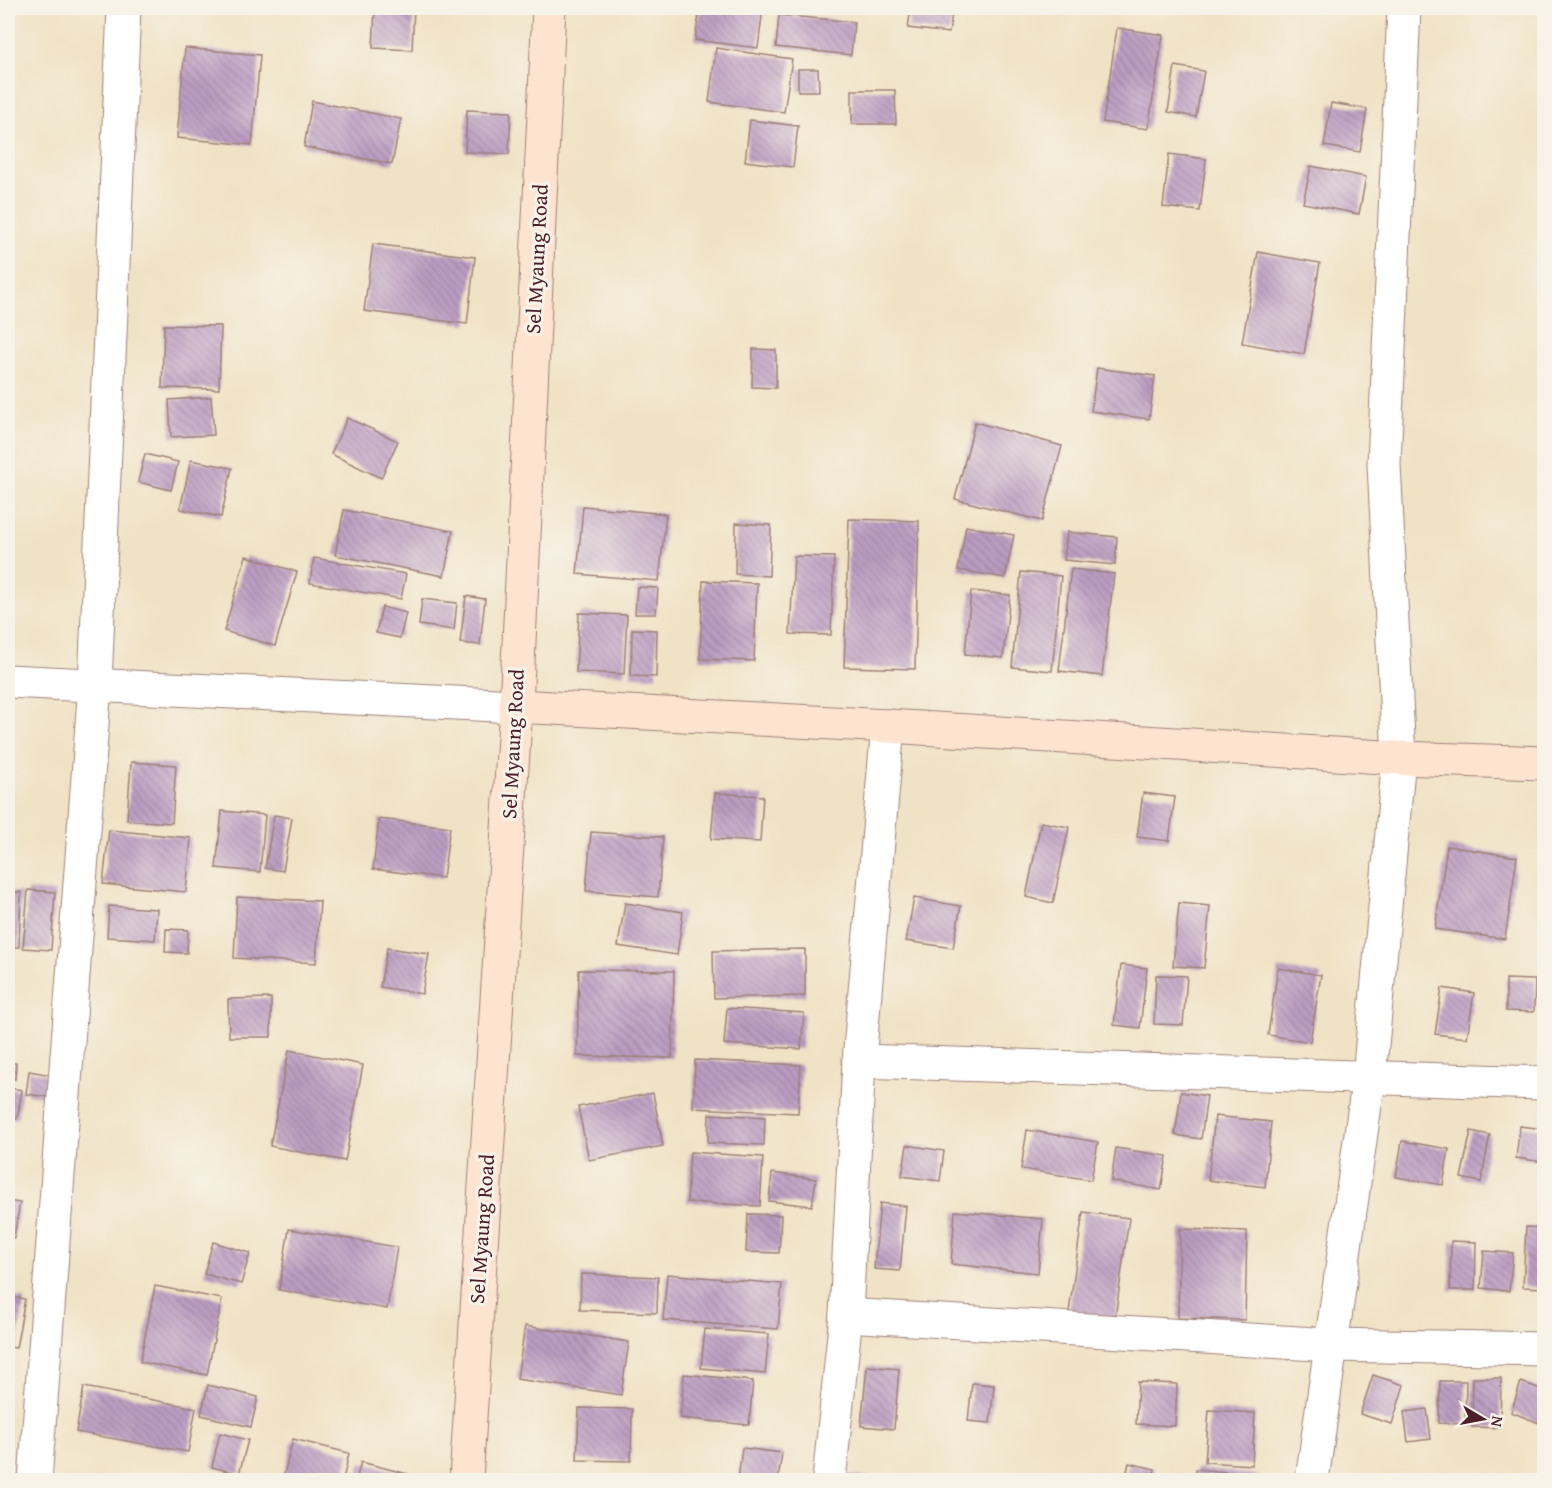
<svg xmlns="http://www.w3.org/2000/svg" width="1552" height="1488" viewBox="0 0 1552 1488" font-family="'Gentium Book Plus',serif">
<style>
.building{fill:url(#building-back-hatch)}
.lines{fill:none;stroke-linecap:round;stroke-linejoin:round}
.street-casing{stroke:#9d8078;stroke-width:35}
.secondary-casing{stroke:#9d8078;stroke-width:35}
.street{stroke:#fff;stroke-width:33}
.secondary{stroke:#fde4d1;stroke-width:33}
.labels{text-anchor:middle;stroke-width:6;stroke-linejoin:round;paint-order:stroke}
.street-label{font-size:21px;fill:#4a1f2b;stroke:#f7f3e8}
</style>
<defs>
<pattern id="building-back-hatch" width="6" height="6" patternUnits="userSpaceOnUse" patternTransform="scale(1.5)"><rect width="6" height="6" fill="#bc9dc2"/><path d="M-1 5l2 2M0 0l6 6M5-1l2 2" fill="none" stroke="#9b7f9e"/></pattern>
</defs>
<rect width="100%" height="100%" fill="#f7f3e8"/>
<filter id="ink" filterUnits="userSpaceOnUse"><feTurbulence type="fractalNoise" baseFrequency=".0167" numOctaves="2"/><feDisplacementMap in="SourceGraphic" scale="12" xChannelSelector="R" yChannelSelector="G"/><feConvolveMatrix kernelMatrix="1 2 1 2 8 2 1 2 1" color-interpolation-filters="sRGB"/></filter>
<filter id="wash" filterUnits="userSpaceOnUse"><feTurbulence type="fractalNoise" baseFrequency=".008" numOctaves="4" result="noise"/><feDisplacementMap in="SourceGraphic" scale="24" xChannelSelector="R" yChannelSelector="G"/><feGaussianBlur stdDeviation="1.35" result="paint"/><feColorMatrix in="noise" values="0 0 0 0 0 0 0 0 0 0 0 0 0 0 0 0 0 1.4 0 .05"/><feComposite in="paint" operator="in"/></filter>
<g filter="url(#wash)">
<rect width="100%" height="100%" fill="#f0e2c5"/>
<g id="blocks">
<g class="building">
<path d="M375,8H414L412,50L373,48Z"/>
<path d="M700,8H763L758,48L695,40Z"/>
<path d="M911,8H953L949,33L908,28Z"/>
<path d="M779,15L854,22L851,55L776,47Z"/>
<path d="M1117,28L1163,35L1148,129L1103,122Z"/>
<path d="M185,48L260,55L252,145L177,138Z"/>
<path d="M716,48L792,59L784,112L709,102Z"/>
<path d="M1175,66L1204,71L1196,117L1168,112Z"/>
<path d="M798,69H818L819,91H798Z"/>
<path d="M852,90H895L896,124H852Z"/>
<path d="M312,101L401,119L392,164L304,147Z"/>
<path d="M1331,103L1367,109L1360,152L1324,146Z"/>
<path d="M467,110L511,112L509,154L465,152Z"/>
<path d="M750,120L798,126L793,167L745,161Z"/>
<path d="M1169,154L1206,159L1200,211L1163,207Z"/>
<path d="M1311,166L1366,177L1359,214L1303,203Z"/>
<path d="M373,244L475,257L467,324L364,311Z"/>
<path d="M1258,252L1320,263L1304,354L1242,343Z"/>
<path d="M164,325L221,326L219,389L162,388Z"/>
<path d="M753,349L776,350V388L752,387Z"/>
<path d="M1097,368L1155,376L1149,419L1091,411Z"/>
<path d="M211,397L214,435L171,437L169,400Z"/>
<path d="M347,418L398,441L381,478L331,454Z"/>
<path d="M975,422L1062,446L1042,521L955,499Z"/>
<path d="M145,454L178,462L171,490L138,482Z"/>
<path d="M191,460L232,468L221,517L180,509Z"/>
<path d="M583,506L666,514L659,581L577,574Z"/>
<path d="M344,510L453,531L444,576L335,555Z"/>
<path d="M849,519L919,521L915,669L844,667Z"/>
<path d="M736,523L771,525L769,576L735,574Z"/>
<path d="M966,526L1014,535L1005,578L958,570Z"/>
<path d="M1067,532L1117,537L1115,565L1064,560Z"/>
<path d="M246,556L297,572L275,646L224,631Z"/>
<path d="M794,556L834,557L831,635L790,634Z"/>
<path d="M314,558L406,574L401,599L310,583Z"/>
<path d="M1071,569L1114,574L1102,676L1059,671Z"/>
<path d="M1021,572L1061,576L1052,671L1012,667Z"/>
<path d="M703,581L757,583L754,661L700,659Z"/>
<path d="M637,587L658,588L656,614H635Z"/>
<path d="M971,591L1010,595L1003,658L965,654Z"/>
<path d="M466,596L485,599L480,645L460,643Z"/>
<path d="M422,599L457,603L454,630L419,625Z"/>
<path d="M382,607L406,613L400,638L376,633Z"/>
<path d="M579,613L627,615L624,674L576,672Z"/>
<path d="M632,629L657,630L656,677L631,676Z"/>
<path d="M131,762L176,765L172,823L127,820Z"/>
<path d="M715,793L763,796L760,842L711,839Z"/>
<path d="M1143,793L1175,797L1169,841L1137,837Z"/>
<path d="M222,811L265,815L260,872L216,868Z"/>
<path d="M274,815L292,818L283,871L265,868Z"/>
<path d="M379,819L450,827L443,878L373,869Z"/>
<path d="M1041,822L1069,827L1053,903L1026,897Z"/>
<path d="M109,830L191,838L186,892L103,884Z"/>
<path d="M591,832L663,837L658,897L586,891Z"/>
<path d="M1447,846L1517,857L1505,939L1435,929Z"/>
<path d="M28,890L55,892L51,950L23,948Z"/>
<path d="M8,892H21L19,947H8Z"/>
<path d="M237,897L320,901L316,963L234,958Z"/>
<path d="M914,898L961,906L953,948L906,941Z"/>
<path d="M625,903L683,912L677,955L618,946Z"/>
<path d="M1179,903L1210,906L1204,968L1173,966Z"/>
<path d="M109,906L157,909L155,940L107,937Z"/>
<path d="M166,929L188,930L187,953L165,952Z"/>
<path d="M387,948L429,954L422,994L380,987Z"/>
<path d="M805,949V996L714,998L713,951Z"/>
<path d="M1121,965L1147,968L1140,1028L1114,1025Z"/>
<path d="M8,966L13,967L9,1000H8Z"/>
<path d="M1278,968L1321,975L1310,1042L1268,1035Z"/>
<path d="M579,970L674,971L672,1058L577,1056Z"/>
<path d="M1156,975L1187,976L1183,1025L1154,1024Z"/>
<path d="M1506,979L1535,980L1534,1012L1506,1011Z"/>
<path d="M1442,988L1474,993L1467,1038L1435,1034Z"/>
<path d="M271,998V1037H229L228,999Z"/>
<path d="M727,1008L804,1013L801,1049L724,1044Z"/>
<path d="M289,1050L363,1065L345,1161L270,1146Z"/>
<path d="M695,1060L801,1065L798,1113L693,1108Z"/>
<path d="M8,1063H16L15,1079H8Z"/>
<path d="M29,1071L52,1075L49,1097L26,1094Z"/>
<path d="M8,1088L22,1090L17,1119L8,1118Z"/>
<path d="M1181,1092L1207,1096L1201,1139L1175,1135Z"/>
<path d="M653,1093L663,1146L589,1160L578,1107Z"/>
<path d="M709,1114L765,1117L764,1145L708,1143Z"/>
<path d="M1215,1116L1271,1122L1265,1187L1208,1180Z"/>
<path d="M1520,1126L1544,1129V1162L1516,1158Z"/>
<path d="M1027,1130L1098,1142L1091,1180L1021,1169Z"/>
<path d="M1471,1131L1490,1135L1481,1182L1461,1178Z"/>
<path d="M1402,1141L1449,1149L1443,1185L1396,1177Z"/>
<path d="M907,1145L944,1151L940,1181L902,1176Z"/>
<path d="M1116,1148L1167,1156L1161,1190L1111,1181Z"/>
<path d="M690,1152L763,1157L760,1206L687,1202Z"/>
<path d="M772,1173L816,1179L812,1206L769,1201Z"/>
<path d="M8,1201L20,1203L14,1238L8,1237Z"/>
<path d="M880,1203L906,1206L900,1271L874,1269Z"/>
<path d="M955,1211L1043,1219L1038,1273L951,1264Z"/>
<path d="M1083,1212L1129,1218L1114,1326L1068,1319Z"/>
<path d="M748,1214L781,1215L779,1253L746,1252Z"/>
<path d="M1526,1227L1544,1228V1288L1523,1287Z"/>
<path d="M289,1229L397,1247L387,1309L279,1290Z"/>
<path d="M1180,1229L1247,1231L1245,1320L1178,1318Z"/>
<path d="M1451,1241L1476,1242L1475,1290H1450Z"/>
<path d="M213,1242L250,1253L241,1284L204,1274Z"/>
<path d="M1484,1251L1513,1253L1509,1291L1481,1288Z"/>
<path d="M581,1274L658,1277L657,1313L580,1310Z"/>
<path d="M667,1274L782,1284L778,1329L663,1320Z"/>
<path d="M155,1286L222,1299L207,1375L140,1362Z"/>
<path d="M8,1296L25,1299L16,1348L8,1347Z"/>
<path d="M525,1326L629,1342L621,1395L517,1379Z"/>
<path d="M705,1329L769,1334L765,1374L701,1368Z"/>
<path d="M867,1366L899,1369L894,1429L861,1426Z"/>
<path d="M684,1374L753,1381L749,1425L680,1418Z"/>
<path d="M1373,1375L1404,1385L1392,1424L1360,1414Z"/>
<path d="M1473,1378H1501L1500,1428L1472,1427Z"/>
<path d="M1440,1381H1466L1465,1424L1439,1423Z"/>
<path d="M1138,1382L1177,1384L1175,1426L1136,1424Z"/>
<path d="M1521,1382L1544,1390V1425L1511,1412Z"/>
<path d="M972,1383L994,1385L990,1423L968,1421Z"/>
<path d="M208,1385L258,1397L251,1427L201,1415Z"/>
<path d="M84,1387L196,1408L188,1452L76,1432Z"/>
<path d="M579,1408L632,1409L631,1461L577,1460Z"/>
<path d="M1427,1409L1431,1439L1408,1442L1404,1412Z"/>
<path d="M1209,1410L1255,1413L1252,1465L1205,1462Z"/>
<path d="M220,1433L248,1440L239,1474L212,1467Z"/>
<path d="M293,1439L349,1453L343,1480H294L283,1478Z"/>
<path d="M742,1448L782,1453L778,1480H738Z"/>
<path d="M361,1462L412,1475L410,1480H356Z"/>
<path d="M1129,1463L1155,1469L1152,1480H1125Z"/>
<path d="M1196,1469L1257,1475V1480H1194Z"/>
<path d="M847,1475L873,1478V1480H846Z"/>
</g>
</g>
</g>
<g filter="url(#ink)">
<use href="#blocks" fill-opacity="0" stroke="#9d8078" stroke-width="1.5"/>
<g class="lines">
<g class="street-casing">
<g id="street">
<path d="M8,681L516,706"/>
<path d="M859,1061L1544,1083"/>
<path d="M846,1315L1331,1345L1544,1349"/>
<path d="M35,1480L95,684L124,8"/>
<path d="M829,1480L846,1315L859,1061L888,726"/>
<path d="M1312,1480L1369,1077L1399,758L1384,464L1404,8"/>
</g>
</g>
<g class="secondary-casing">
<g id="secondary">
<path d="M516,706L888,726L1399,758L1544,763"/>
<path d="M466,1480L516,706L549,8"/>
</g>
</g>
<use href="#street" class="street"/>
<use href="#secondary" class="secondary"/>
</g>
</g>
<g class="labels">
<g class="street-label">
<text transform="translate(537 259) rotate(-87)" y="7">Sel Myaung Road</text>
<text transform="translate(513 744) rotate(-87)" y="7">Sel Myaung Road</text>
<text transform="translate(482 1229) rotate(-86)" y="7">Sel Myaung Road</text>
</g>
</g>
<rect width="1552" height="1488" fill="none" stroke="#f7f3e8" stroke-width="30"/>
<g transform="translate(1483 1419) rotate(100)" stroke="#f7f3e8" stroke-width="4.5" paint-order="stroke">
<path d="M0-4.5L10 22L0 15L-10 22Z" fill="#4a1f2b"/>
<text y="-9" font-size="16" font-weight="bold" text-anchor="middle" fill="#4a1f2b">N</text>
</g>
</svg>
